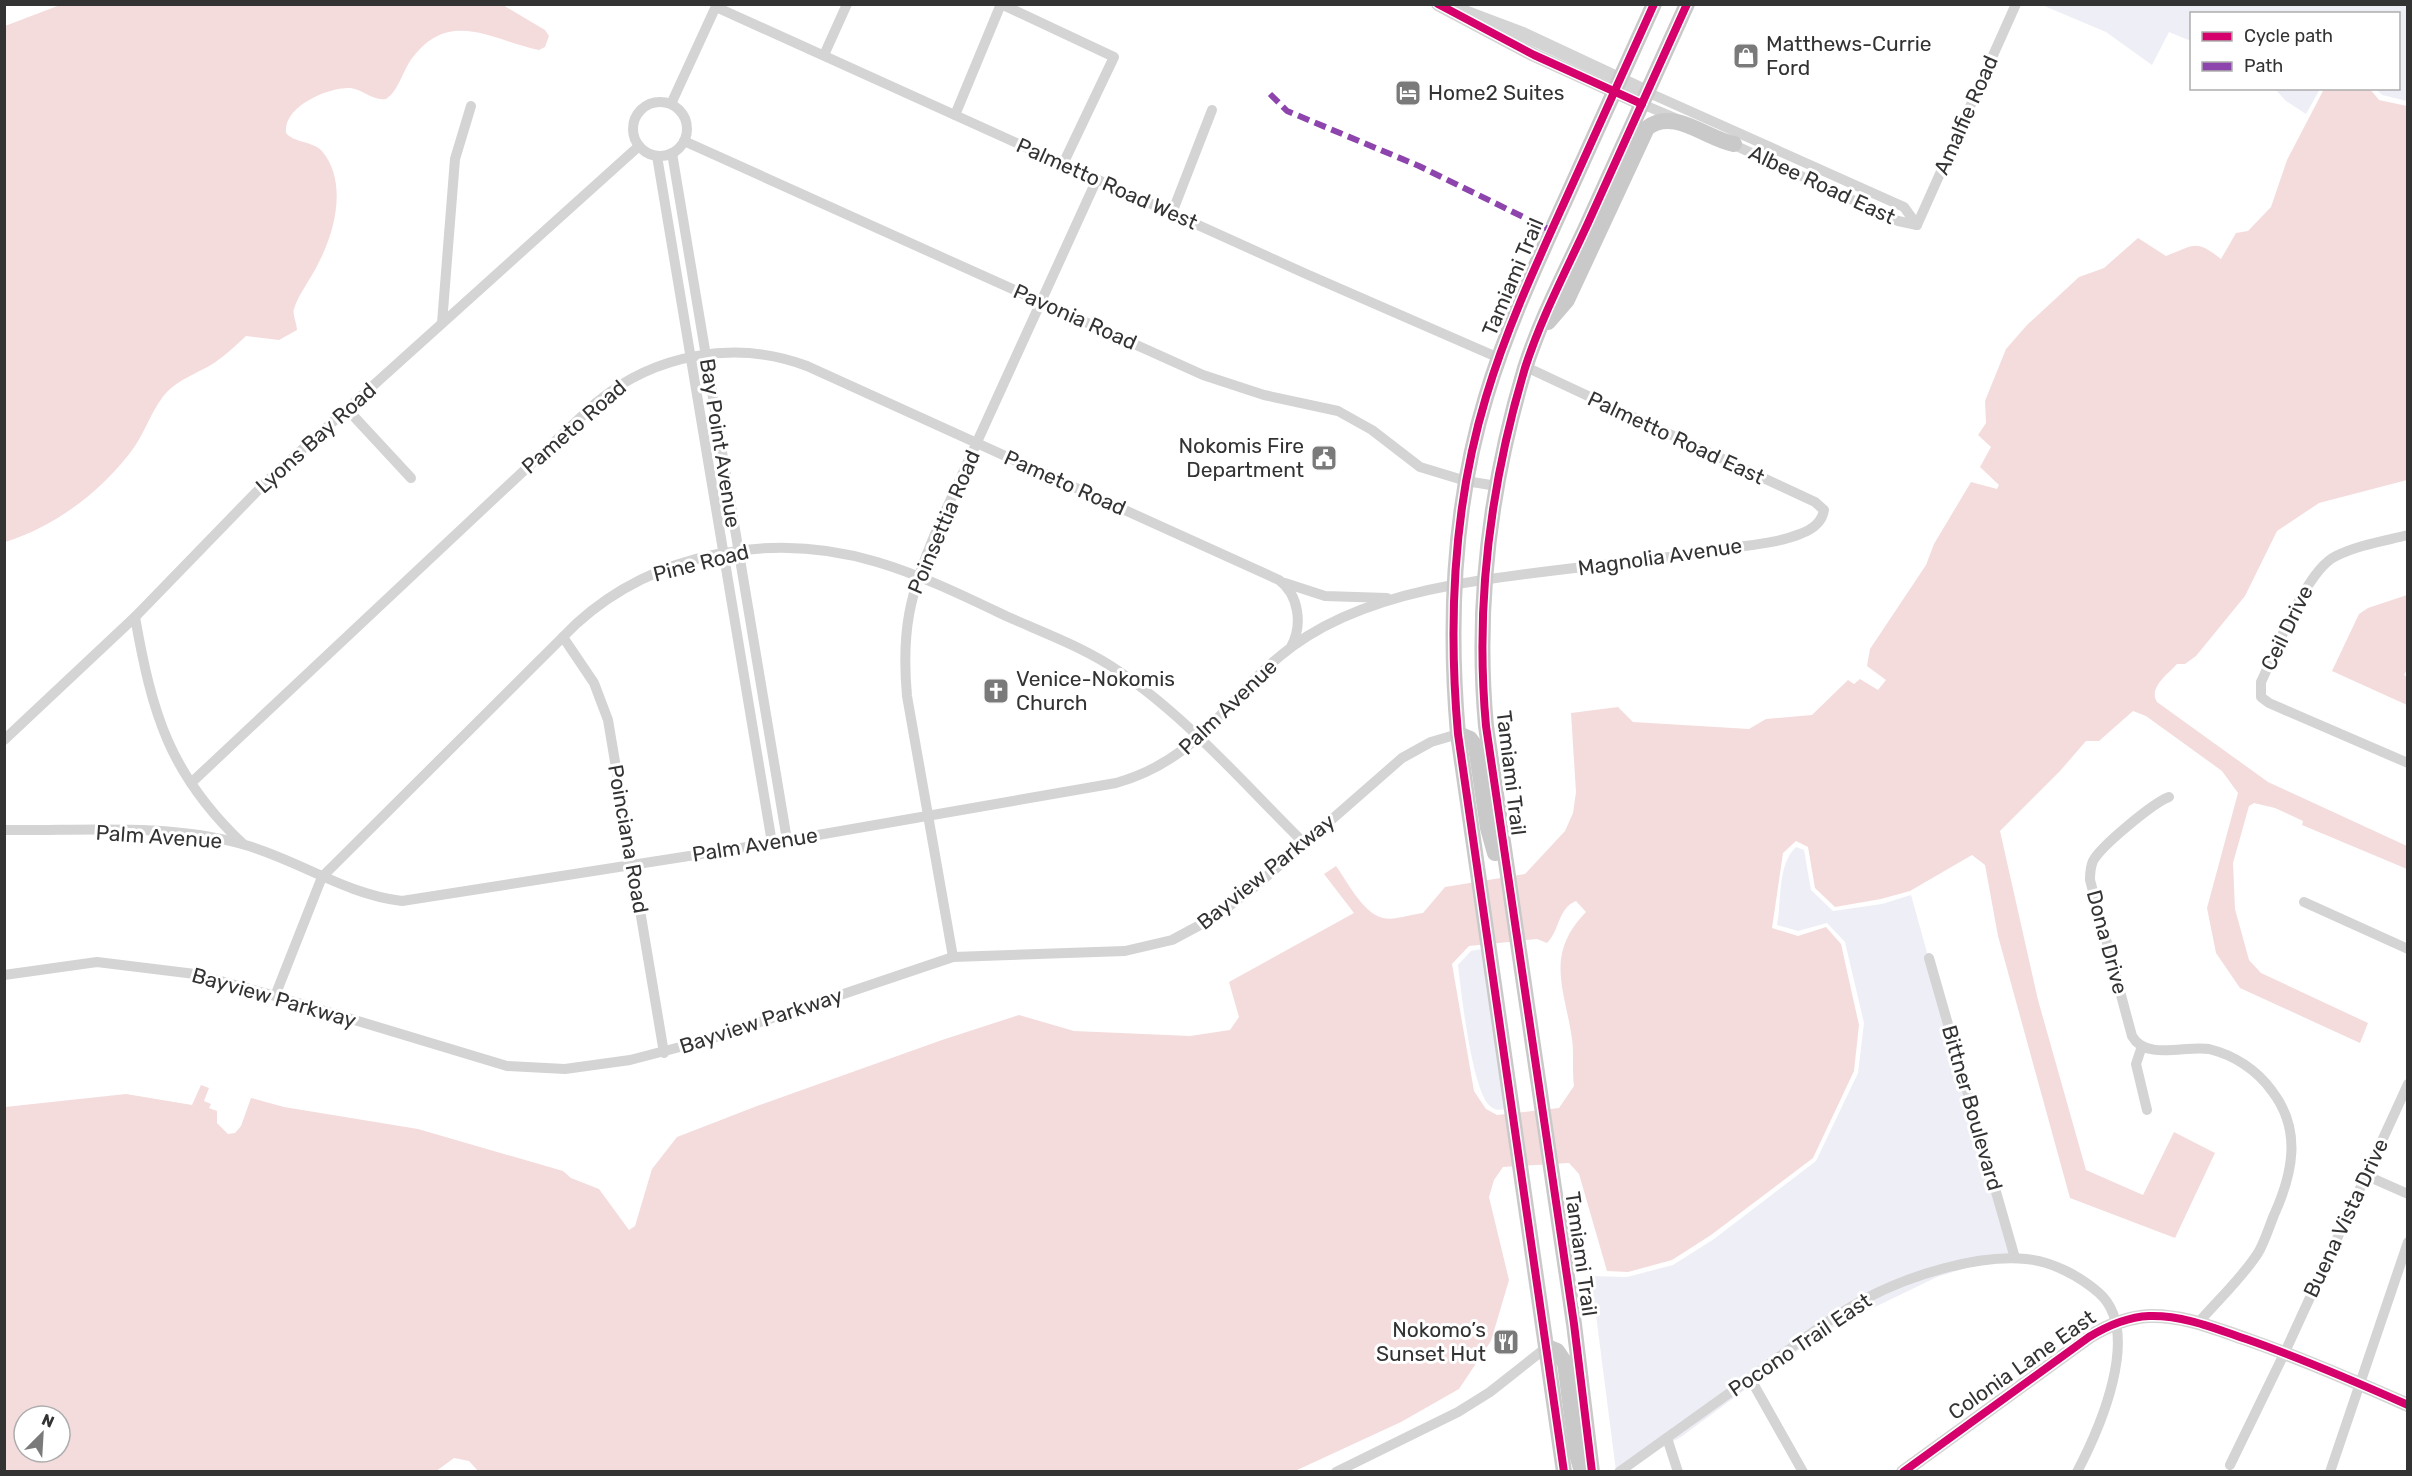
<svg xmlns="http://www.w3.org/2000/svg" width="2412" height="1476" viewBox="0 0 2412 1476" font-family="Rubik,sans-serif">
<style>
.green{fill:#eeeef6}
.water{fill:#f4dcdd;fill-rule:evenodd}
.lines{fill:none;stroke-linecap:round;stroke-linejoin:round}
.minor{stroke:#d4d4d4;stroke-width:10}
.tertiary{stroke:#d4d4d4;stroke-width:14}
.primary{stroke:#c9c9c9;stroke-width:16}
.quiet{stroke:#8e44ad;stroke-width:6;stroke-dasharray:12 6;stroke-linecap:butt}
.cycleway-casing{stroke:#fff;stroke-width:11}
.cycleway{stroke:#d6006c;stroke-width:8}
.labels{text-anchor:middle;stroke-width:6;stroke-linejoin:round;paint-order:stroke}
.poi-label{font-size:21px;fill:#333;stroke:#fff;text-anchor:start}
.street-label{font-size:21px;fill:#333;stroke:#fff}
</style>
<rect width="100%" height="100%" fill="#fff"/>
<g class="green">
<path d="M2042,5H2407V101L2382,95L2376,89L2398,88V14H2192L2191,41L2169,32L2152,65L2106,32Z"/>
<path d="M2275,89H2320L2306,114L2286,101Z"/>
<path d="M1796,847L1804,850L1811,890L1833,911L1882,904L1911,895L2011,1254L1937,1277L1823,1332L1681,1437L1616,1471L1591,1276L1627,1277L1673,1265L1714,1239L1816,1161L1858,1073L1864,1023L1845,942L1827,923L1798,931L1777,925C1782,900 1777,865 1796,847Z"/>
<path d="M1482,949L1507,1109C1501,1110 1495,1111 1490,1106C1472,1091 1461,991 1458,965L1471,951Z"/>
</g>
<g class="water">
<path d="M60,5H503L545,30L549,36L545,47L539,50C493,41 451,8 413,57C403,69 399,91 386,99C372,101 363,89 350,88C329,87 283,106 286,133C294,143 313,141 322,151C348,182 335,232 318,264C311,279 299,293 294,309C292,313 297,324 297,330L279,340L246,336C236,345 226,355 214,363C197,374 175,380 162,398C151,413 145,431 135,446C105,489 55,527 5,542V26Z"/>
<path d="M2324,89H2370L2379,100L2407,106V480L2319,503L2277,531L2245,596L2196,656L2185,664H2177C2168,674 2148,688 2157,702L2268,782L2407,846V869L2302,825L2303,821L2275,808L2254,803L2249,806L2233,863L2235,909L2249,960L2261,973L2368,1023L2360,1043L2240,988L2216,953L2207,908L2238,793L2222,771L2146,716L2133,711L2099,741H2086L2060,771L2000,831L2038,1000L2086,1170L2143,1195L2174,1132L2215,1153L2175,1238L2070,1198L1998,936L1985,865L1972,855L1910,891L1881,899L1835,907L1815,888L1808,847L1796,841L1783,853L1772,928L1798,936L1826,927L1841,944L1859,1025L1854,1071L1813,1158L1711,1235L1672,1260L1628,1272L1607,1271L1579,1174L1569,1163L1503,1167L1494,1180L1489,1197L1509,1280L1491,1341L1459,1389L1401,1422L1295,1471L479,1472L469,1461L454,1458L435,1472H5V1107L126,1094L192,1105L201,1085L209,1088L204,1101L211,1104L209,1108L217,1111V1123L228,1134L235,1133L241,1126L251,1098L284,1107L418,1129L563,1171L571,1178L599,1189L629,1230L635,1226L652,1169L677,1137L757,1106L942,1040L1019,1015L1074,1031L1190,1036L1230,1030L1239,1017L1229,982L1354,913L1324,874L1336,866C1347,881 1362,911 1380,917C1391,922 1412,914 1423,913L1445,887L1525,874L1565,831L1573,813L1576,792L1571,713L1618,707L1633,722L1749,729L1766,719L1812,715L1848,680L1854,684L1860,679L1878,690L1886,680L1867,666L1870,649L1926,565L1934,544L1971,482L1997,489L1999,485L1980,467L1991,447L1978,435L1986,423L1985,401L2006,349L2027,325L2079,277L2104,268L2138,238L2166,256C2195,245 2195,239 2221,259L2236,233L2248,231L2271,207L2287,160ZM1576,901L1586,912C1544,955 1565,989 1572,1039C1574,1054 1572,1070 1574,1086L1559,1108L1497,1115L1486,1109L1474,1091L1452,964L1469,946L1537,939L1547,943C1560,930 1558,908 1576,901ZM24,1416H60V1452H24Z"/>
<path d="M2407,595L2408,667L2404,675L2407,677V705L2332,671L2359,614L2368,608Z"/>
</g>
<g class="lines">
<g class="minor">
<path d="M1001,4L1114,57L1063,164"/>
<path d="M716,7L1304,273L1499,358"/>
<path d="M824,55L847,4"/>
<path d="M1647,92L1904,207L1917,225"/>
<circle cx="660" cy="129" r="27"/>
<path d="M671,104L717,4"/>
<path d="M1642,104L1675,118"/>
<path d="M955,115L1001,4"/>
<path d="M684,141L1203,375L1264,395L1338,411L1372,430L1420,467L1466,481L1497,486"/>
<path d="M1730,143L1898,221L1917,225"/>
<path d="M672,153L787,840"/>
<path d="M657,156L772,843"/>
<path d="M1172,213L1212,110"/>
<path d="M1917,225L2016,4"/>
<path d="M442,323L455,159L471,106"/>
<path d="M347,409L411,478"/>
<path d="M2408,535C2384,541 2358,545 2336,556C2306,570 2276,651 2261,682V697L2269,703L2408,763"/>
<path d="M1285,583L1325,596L1387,598"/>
<path d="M135,617C152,713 169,774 243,844"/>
<path d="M563,637L594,683L608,720L664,1053"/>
<path d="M4,740L135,617L266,482L639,146"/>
<path d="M191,783L597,402C655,354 736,339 807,366L1279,580C1299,595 1303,625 1291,647"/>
<path d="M2169,797C2153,803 2101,846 2093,861C2090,868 2090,873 2090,880L2132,1036C2146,1061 2186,1045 2209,1049C2234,1055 2257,1070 2272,1091C2302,1130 2293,1173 2274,1215C2269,1227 2265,1241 2258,1253C2242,1278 2218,1300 2199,1322"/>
<path d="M4,830C82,831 167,823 242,844C297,859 344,894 402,901L772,843L1116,783C1204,758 1226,695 1293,646C1339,612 1398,595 1453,585C1541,569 1631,564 1719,550C1745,545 1775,544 1800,534C1811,530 1822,523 1824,510L1815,502L1526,367"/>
<path d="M2304,902L2408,949"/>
<path d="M953,957L907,696C901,630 910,594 935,534L1097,179"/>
<path d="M1929,958L2015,1258"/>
<path d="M4,975L97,962L195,974L275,996L507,1066L565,1069L630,1060L707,1040L953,957L1125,951L1172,940L1215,917L1258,884L1402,758L1431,742L1458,734"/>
<path d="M275,996L322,877L576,624C656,551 774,531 877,562C921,575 964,596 1006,616C1044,633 1086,648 1120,672C1188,718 1247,787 1306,845"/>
<path d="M2142,1046L2136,1064L2147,1110"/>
<path d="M2365,1175L2408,1194"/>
<path d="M1750,1378L1803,1472"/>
<path d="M1667,1438L1678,1472"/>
<path d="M2230,1465L2285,1352L2408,1084"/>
<path d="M1336,1472L1458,1412L1490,1392L1547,1347"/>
<path d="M1619,1472C1663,1441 1706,1410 1749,1379C1787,1352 1824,1321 1865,1299C1908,1276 1977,1254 2026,1259C2051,1261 2080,1276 2099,1293C2143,1332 2099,1430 2077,1472"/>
<path d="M2330,1472L2408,1242"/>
</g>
<g class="tertiary">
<path d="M1438,4L1534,55L1642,104"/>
<path d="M1454,8L1523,34L1647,92"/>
<path d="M1903,1472L2089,1337C2107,1326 2127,1317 2149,1316C2183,1315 2214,1328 2246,1339C2301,1358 2354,1381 2408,1405"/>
</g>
<g class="primary">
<path d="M1548,322L1567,300L1647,128C1674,107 1706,139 1734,144"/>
<path d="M1458,734L1470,739L1476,747L1488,828L1495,853"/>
<path d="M1547,1347L1557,1351L1565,1363L1577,1454L1582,1472"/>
<path d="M1564,1472L1458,734C1448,620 1453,506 1486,397C1506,330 1535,267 1564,203C1594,137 1624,71 1654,4"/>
<path d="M1592,1472L1574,1324L1486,726C1475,605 1490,485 1525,368C1541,318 1566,271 1588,223C1621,150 1654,77 1687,4"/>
</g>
<path class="quiet" d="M1270,94L1287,111L1419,166L1552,231"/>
<g class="cycleway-casing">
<g id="cycleway">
<path d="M1438,4L1534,55L1642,104"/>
<path d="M1564,1472L1458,734C1448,620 1453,506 1486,397C1506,330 1535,267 1564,203C1594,137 1624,71 1654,4"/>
<path d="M1592,1472L1574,1324L1486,726C1475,605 1490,485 1525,368C1541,318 1566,271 1588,223C1621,150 1654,77 1687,4"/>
<path d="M1903,1472L2089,1337C2107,1326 2127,1317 2149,1316C2183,1315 2214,1328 2246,1339C2301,1358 2354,1381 2408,1405"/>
</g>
</g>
<use href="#cycleway" class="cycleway"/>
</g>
<defs>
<g id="shop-square" transform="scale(1.35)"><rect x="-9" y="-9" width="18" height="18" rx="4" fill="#7a7a7a" stroke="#fff"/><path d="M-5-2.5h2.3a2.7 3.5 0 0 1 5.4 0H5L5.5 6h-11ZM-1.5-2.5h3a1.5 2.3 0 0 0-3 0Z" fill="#fff"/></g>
<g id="hotel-square" transform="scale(1.35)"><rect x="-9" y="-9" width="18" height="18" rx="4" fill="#7a7a7a" stroke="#fff"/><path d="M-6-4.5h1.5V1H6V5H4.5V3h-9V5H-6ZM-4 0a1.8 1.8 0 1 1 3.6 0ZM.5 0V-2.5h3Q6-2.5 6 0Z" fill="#fff"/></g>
<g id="civic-square" transform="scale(1.35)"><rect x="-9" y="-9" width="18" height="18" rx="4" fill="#7a7a7a" stroke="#fff"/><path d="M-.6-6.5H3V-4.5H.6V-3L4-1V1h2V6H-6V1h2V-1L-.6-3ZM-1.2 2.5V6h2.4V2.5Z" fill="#fff"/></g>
<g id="church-square" transform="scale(1.35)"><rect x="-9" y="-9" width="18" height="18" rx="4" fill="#7a7a7a" stroke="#fff"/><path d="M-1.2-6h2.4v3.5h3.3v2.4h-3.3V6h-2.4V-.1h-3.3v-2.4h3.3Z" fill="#fff"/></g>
<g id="restaurant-square" transform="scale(1.35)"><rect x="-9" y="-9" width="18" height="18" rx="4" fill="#7a7a7a" stroke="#fff"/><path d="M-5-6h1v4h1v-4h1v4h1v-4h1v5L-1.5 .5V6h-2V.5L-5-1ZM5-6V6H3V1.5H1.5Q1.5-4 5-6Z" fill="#fff"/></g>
</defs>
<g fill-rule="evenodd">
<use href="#shop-square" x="1746" y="56"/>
<use href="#hotel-square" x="1408" y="93"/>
<use href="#civic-square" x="1324" y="458"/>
<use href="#church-square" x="996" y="691"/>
<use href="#restaurant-square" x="1506" y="1342"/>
</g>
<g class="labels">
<g class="poi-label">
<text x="1766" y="51">Matthews-Currie<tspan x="1766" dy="24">Ford</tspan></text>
<text x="1428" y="100">Home2 Suites</text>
<text x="1304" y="453" text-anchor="end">Nokomis Fire<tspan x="1304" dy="24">Department</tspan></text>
<text x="1016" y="686">Venice-Nokomis<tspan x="1016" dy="24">Church</tspan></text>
<text x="1486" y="1337" text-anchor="end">Nokomo’s<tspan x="1486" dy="24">Sunset Hut</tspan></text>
</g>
<g class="street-label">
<text transform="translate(1966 115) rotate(-66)" y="7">Amalfie Road</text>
<text transform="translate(1107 184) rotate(24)" y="7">Palmetto Road West</text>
<text transform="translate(1822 185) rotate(25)" y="7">Albee Road East</text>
<text transform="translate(1513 277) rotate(-67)" y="7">Tamiami Trail</text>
<text transform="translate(1075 317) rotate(24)" y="7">Pavonia Road</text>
<text transform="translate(574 427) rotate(-41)" y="7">Pameto Road</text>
<text transform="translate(316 438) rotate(-42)" y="7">Lyons Bay Road</text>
<text transform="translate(1676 438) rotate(25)" y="7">Palmetto Road East</text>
<text transform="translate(720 443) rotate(81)" y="7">Bay Point Avenue</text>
<text transform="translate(1065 483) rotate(24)" y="7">Pameto Road</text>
<text transform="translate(944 522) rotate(-67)" y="7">Poinsettia Road</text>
<text transform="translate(1660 557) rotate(-8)" y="7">Magnolia Avenue</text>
<text transform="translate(701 563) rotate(-14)" y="7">Pine Road</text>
<text transform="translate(2287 628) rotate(-64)" y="7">Ceil Drive</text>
<text transform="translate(1228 707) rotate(-44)" y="7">Palm Avenue</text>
<text transform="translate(1511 773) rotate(83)" y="7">Tamiami Trail</text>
<text transform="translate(159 837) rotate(4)" y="7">Palm Avenue</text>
<text transform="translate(628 839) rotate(80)" y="7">Poinciana Road</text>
<text transform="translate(755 845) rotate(-9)" y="7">Palm Avenue</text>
<text transform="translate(1266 872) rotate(-39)" y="7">Bayview Parkway</text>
<text transform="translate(2107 942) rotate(75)" y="7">Dona Drive</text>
<text transform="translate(274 998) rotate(16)" y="7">Bayview Parkway</text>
<text transform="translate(761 1021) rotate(-18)" y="7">Bayview Parkway</text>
<text transform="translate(1972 1108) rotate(74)" y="7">Bittner Boulevard</text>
<text transform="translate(2346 1218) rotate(-65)" y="7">Buena Vista Drive</text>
<text transform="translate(1581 1254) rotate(82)" y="7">Tamiami Trail</text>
<text transform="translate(1800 1345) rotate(-34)" y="7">Pocono Trail East</text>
<text transform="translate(2022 1365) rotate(-35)" y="7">Colonia Lane East</text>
</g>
</g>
<rect width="2412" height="1476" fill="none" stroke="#333333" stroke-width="12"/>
<rect x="2190" y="12" width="210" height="78" fill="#ffffff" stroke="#adadad" stroke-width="1.5"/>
<rect x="2202" y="32" width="30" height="9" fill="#d6006c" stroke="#adadad" stroke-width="1.5"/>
<text x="2244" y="42" font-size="18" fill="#333333">Cycle path</text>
<rect x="2202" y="62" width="30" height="9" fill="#8e44ad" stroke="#adadad" stroke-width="1.5"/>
<text x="2244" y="72" font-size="18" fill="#333333">Path</text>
<g transform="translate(42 1434) rotate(24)"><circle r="28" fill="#ffffff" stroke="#adadad" stroke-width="1.5"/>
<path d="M0-4.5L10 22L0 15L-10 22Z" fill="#7a7a7a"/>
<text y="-9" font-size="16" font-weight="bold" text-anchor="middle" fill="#333333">N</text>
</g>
</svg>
